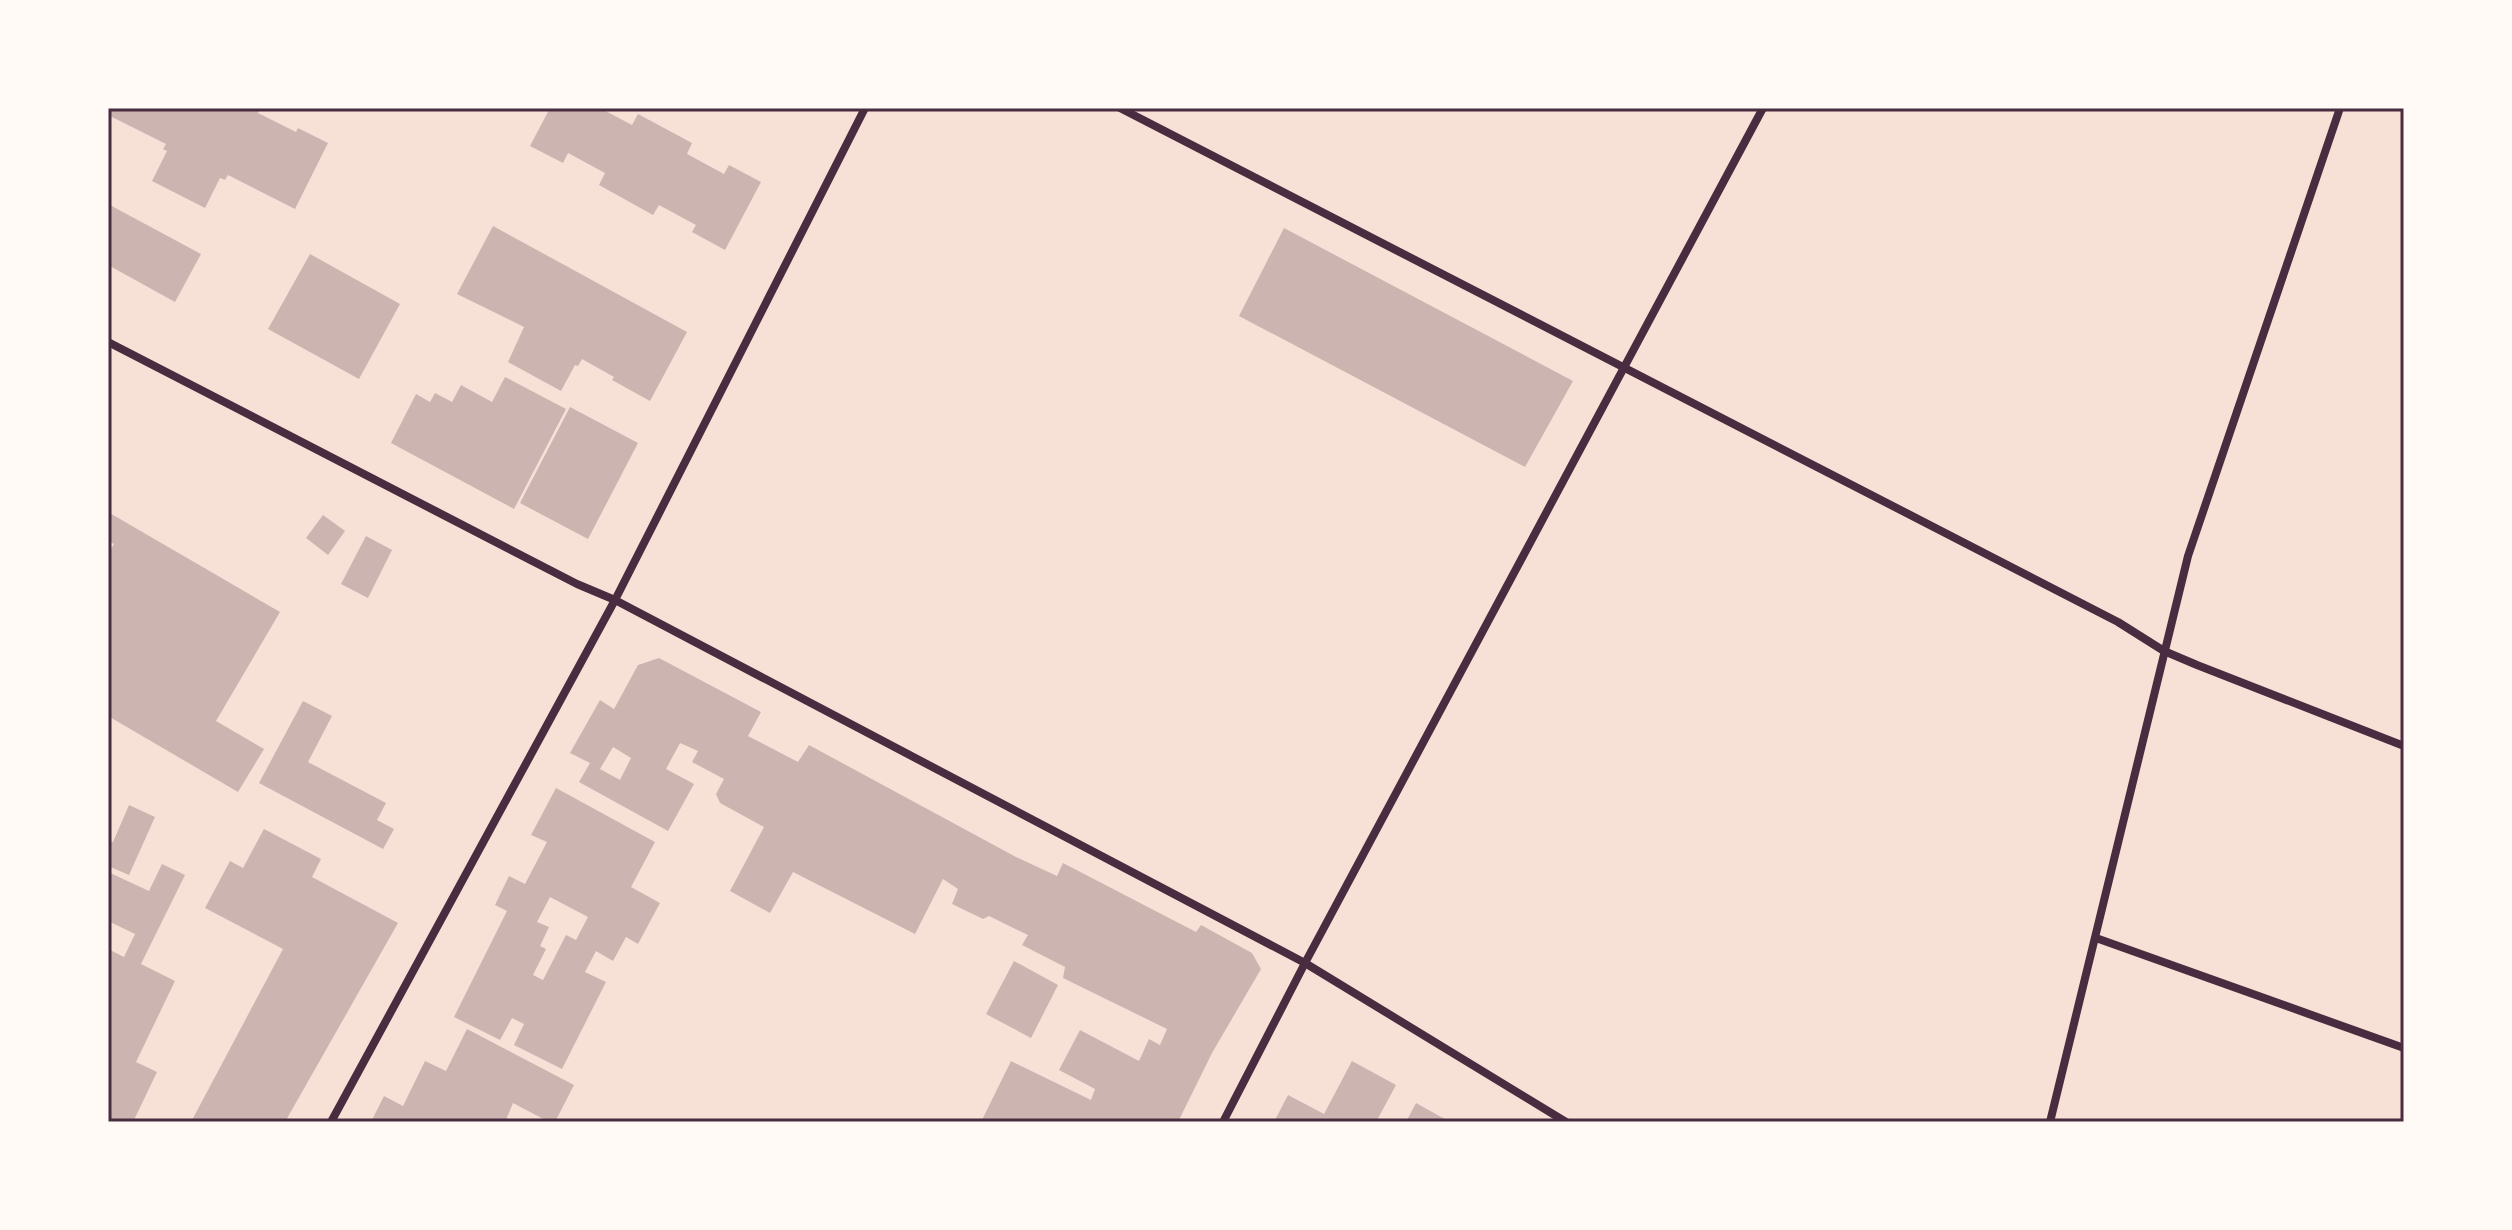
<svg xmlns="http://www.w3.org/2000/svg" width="2512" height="1230" viewBox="0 0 2512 1230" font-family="Cabin,sans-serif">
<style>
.building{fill:#ccb4b1;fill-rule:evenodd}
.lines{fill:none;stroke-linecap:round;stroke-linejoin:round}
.minor{stroke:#4a2c40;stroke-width:8}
.neatline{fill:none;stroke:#4a2c40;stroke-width:3}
</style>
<rect width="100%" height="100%" fill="#f7e1d7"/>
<g class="building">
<path d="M108,108H261L258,113L296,132L298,128L328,143L295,209L228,175L225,180L220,178L205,208L152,181L167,151L163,149L166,144L108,115Z"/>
<path d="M550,108H600L632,125L638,114L692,143L687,154L724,174L729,165L761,182L725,250L692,232L696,225L659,205L653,215L599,185L605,173L568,153L563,163L530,146Z"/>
<path d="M108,204L201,254L175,302L108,265Z"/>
<path d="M493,226L687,332L650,401L612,380L614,377L582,359L578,366L575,365L561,391L508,362L524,327L457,294Z"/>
<path d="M1284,228L1573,381L1525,467L1239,316Z"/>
<path d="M310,254L400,304L359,379L268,329Z"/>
<path d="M505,377L566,409L514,509L391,443L416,394L430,402L435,393L452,402L461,385L492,402Z"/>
<path d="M570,407L638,443L588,539L520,503Z"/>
<path d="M108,512L280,612L216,721L264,749L238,792L108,716V554L114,544L108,541Z"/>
<path d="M323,515L345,531L328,555L306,538Z"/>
<path d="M366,536L392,550L368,598L341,584Z"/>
<path d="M659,658L761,712L748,736L798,762L809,745L1016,857L1057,876L1063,863L1196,932L1201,925L1252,953L1261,969L1212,1053L1178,1122H981L1011,1061L1091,1100L1095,1089L1059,1070L1080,1030L1139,1061L1149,1039L1160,1045L1167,1029L1063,978L1065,967L1022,945L1028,935L989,916L983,919L952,904L958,889L943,879L915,934L793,872L770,913L730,891L764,827L720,803L716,794L724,779L692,762L698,751L680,743L666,769L694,784L668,831L579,782L590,763L570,753L600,700L614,709L638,665ZM613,747L631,758L620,780L600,769Z"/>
<path d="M303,701L332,716L308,762L386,803L377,820L394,829L383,849L259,783Z"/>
<path d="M556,788L655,842L631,887L660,903L638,944L626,937L613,961L596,951L585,972L606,982L562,1069L514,1045L524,1024L512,1018L500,1040L454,1017L507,911L495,905L509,876L525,884L547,842L531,835ZM550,897L588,917L576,940L566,935L543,980L533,975L546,949L540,946L549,927L537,922Z"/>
<path d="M129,805L155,817L129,875L108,866V840L113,842Z"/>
<path d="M264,829L321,859L312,877L398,923L285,1122H191L283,949L205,908L230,861L243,868Z"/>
<path d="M162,864L185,875L141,964L175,981L136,1062L157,1072L133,1122H108V949L124,957L135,934L108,921V872L149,891Z"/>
<path d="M1014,961L1058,985L1031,1038L986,1014Z"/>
<path d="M467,1029L574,1085L555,1122H549L513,1103L505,1122H434L429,1120L428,1122H371L384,1096L403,1106L425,1061L446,1071Z"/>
<path d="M1352,1061L1396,1085L1376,1122H1274L1288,1095L1324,1114Z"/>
<path d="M1416,1103L1450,1122H1406Z"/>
</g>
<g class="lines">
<g class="minor">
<path d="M1120,108L2118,622L2164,651L2197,665L2404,746"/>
<path d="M108,342L577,584L615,600L1305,963L1566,1122"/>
<path d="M2096,938L2404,1048"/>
<path d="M331,1122L615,600L865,108"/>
<path d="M1223,1122L1305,963L1763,108"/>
<path d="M2050,1122L2188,556L2340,108"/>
</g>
</g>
<rect width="2512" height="1230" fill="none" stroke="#fffaf5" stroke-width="220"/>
<rect x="110" y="110" width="2292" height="1010" class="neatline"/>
</svg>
